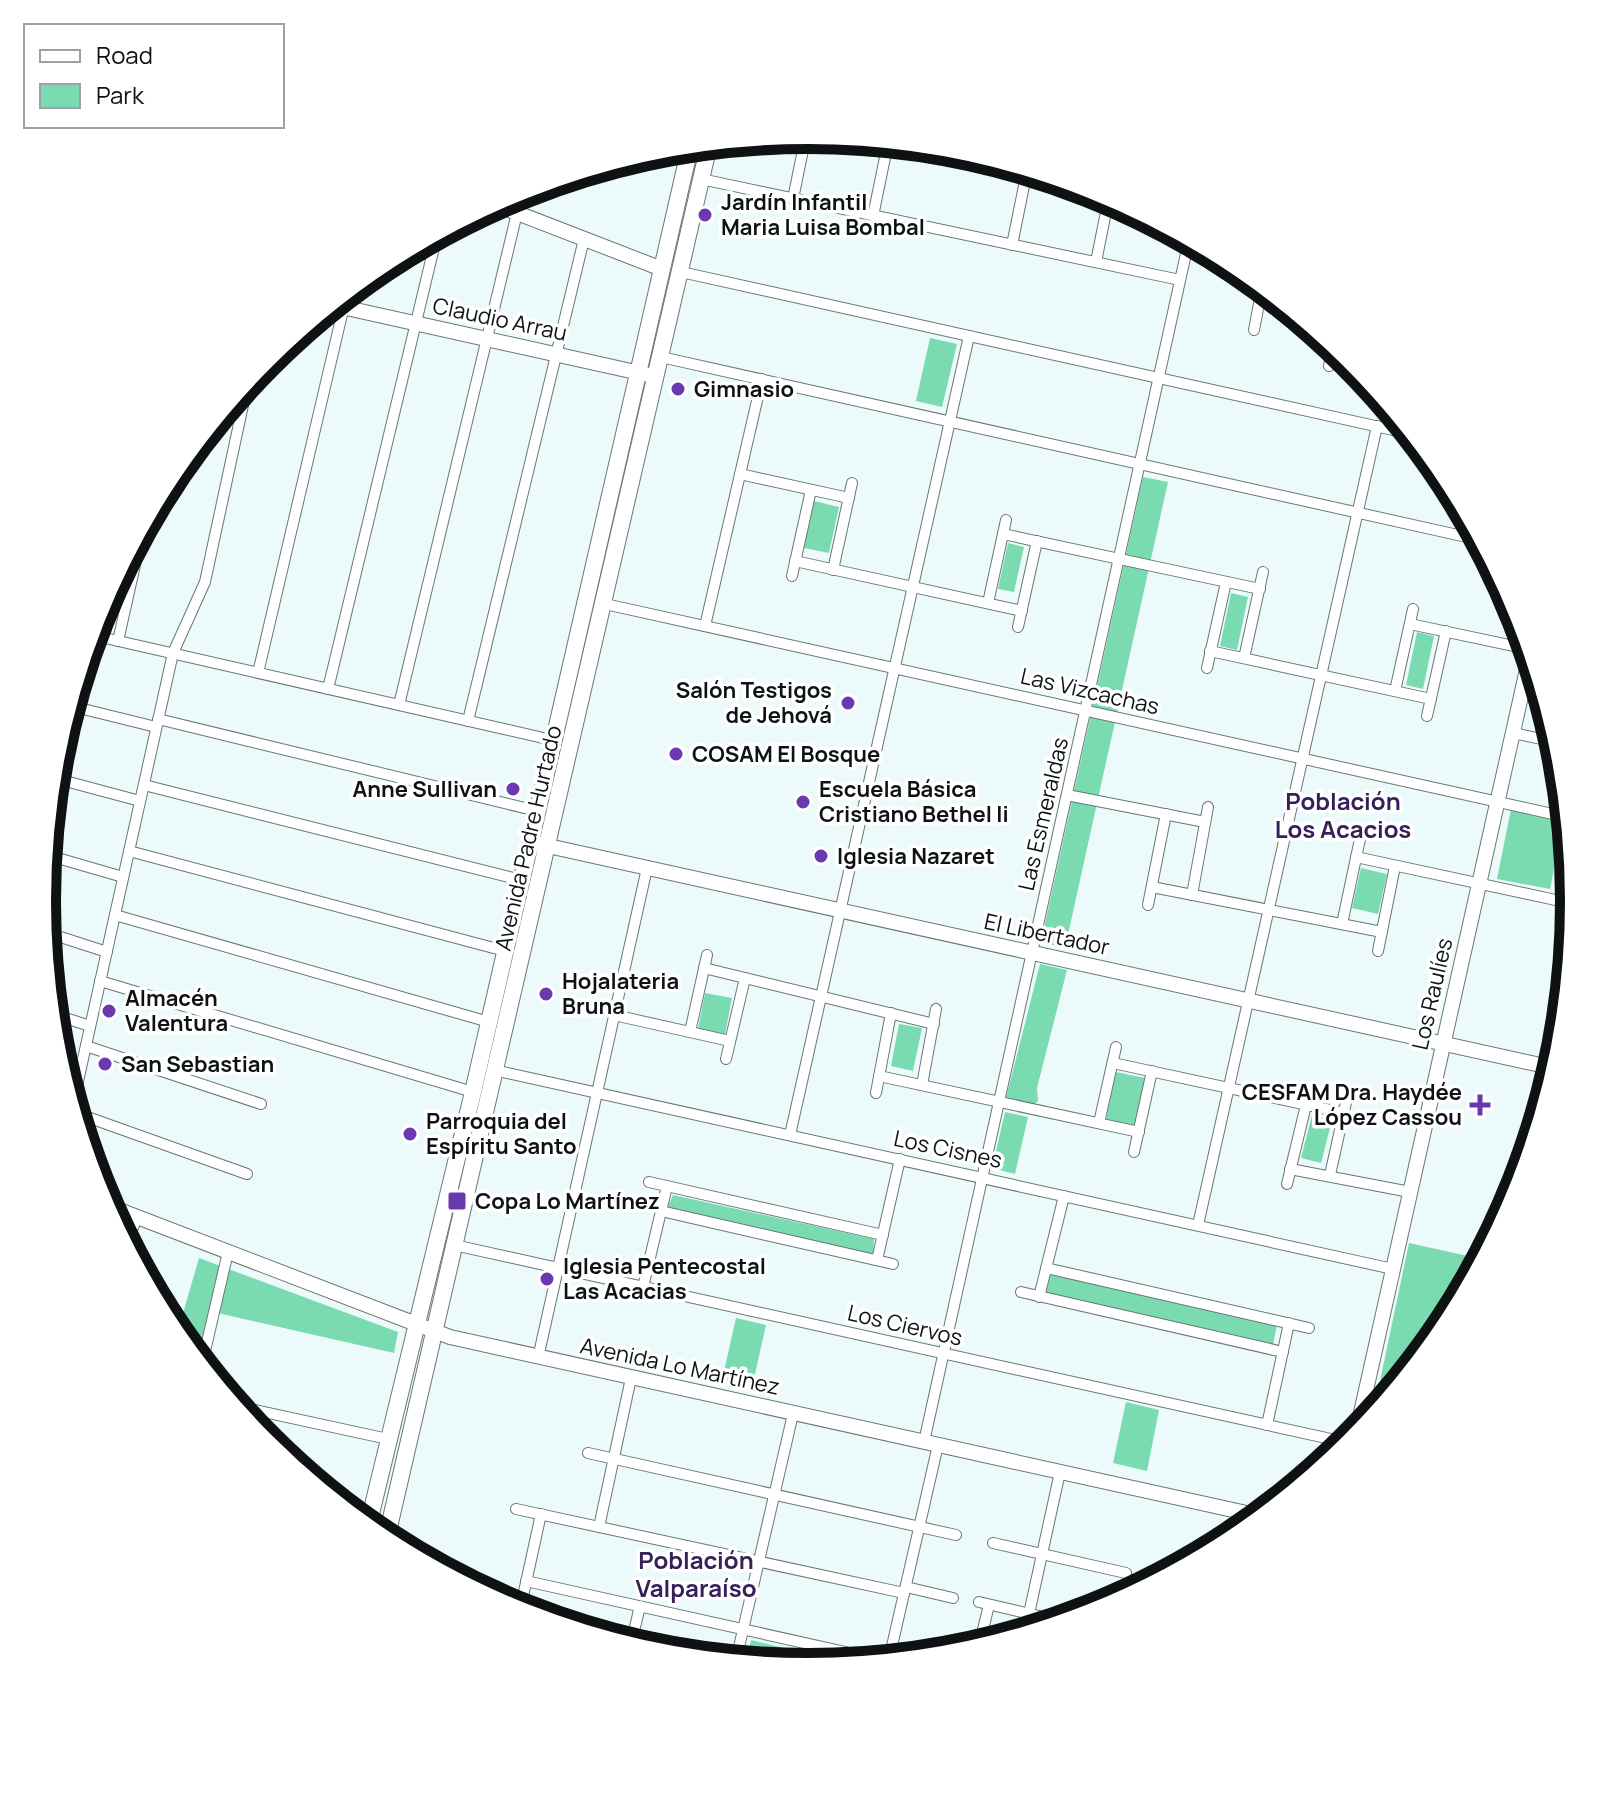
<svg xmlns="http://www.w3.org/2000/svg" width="1616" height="1802" viewBox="0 0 1616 1802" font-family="Manrope,sans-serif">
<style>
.green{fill:#7bdbb0}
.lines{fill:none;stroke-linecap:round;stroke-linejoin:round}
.street-casing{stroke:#697676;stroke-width:12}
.secondary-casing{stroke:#697676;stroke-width:16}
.primary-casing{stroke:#697676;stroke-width:18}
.street{stroke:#fff;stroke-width:10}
.secondary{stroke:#fff;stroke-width:14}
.primary{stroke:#fff;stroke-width:16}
.poi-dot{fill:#6a38af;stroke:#fff;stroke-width:3}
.labels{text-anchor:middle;stroke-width:7;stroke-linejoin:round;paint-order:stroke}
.poi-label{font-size:22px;font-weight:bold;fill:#0e1213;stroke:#fff;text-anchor:start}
.street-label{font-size:22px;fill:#0e1213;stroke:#fff}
.neighbourhood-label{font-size:24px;font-weight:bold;fill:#372059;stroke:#fff}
.rim{fill:none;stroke:#0e1213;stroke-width:10}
</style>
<rect width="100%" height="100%" fill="#ecfafb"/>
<g class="green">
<path d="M930,338L957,344L942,407L916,401Z"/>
<path d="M1143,477L1168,482L1065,948L1041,942Z"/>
<path d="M814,501L839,507L829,553L804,548Z"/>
<path d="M1008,543L1024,547L1014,592L998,589Z"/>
<path d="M1231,593L1248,597L1237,650L1220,646Z"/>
<path d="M1417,632L1434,636L1423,689L1406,685Z"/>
<path d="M1511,809L1564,819L1550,889L1497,879Z"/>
<path d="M1361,868L1387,874L1378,914L1352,908Z"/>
<path d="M1040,964L1067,970L1037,1088L1038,1101L1033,1105L1006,1098Z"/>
<path d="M705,993L732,998L725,1035L698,1029Z"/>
<path d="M899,1024L922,1028L913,1071L891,1066Z"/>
<path d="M1116,1072L1145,1078L1136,1127L1106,1120Z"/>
<path d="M1005,1112L1028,1117L1015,1174L992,1168Z"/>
<path d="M1312,1115L1332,1120L1321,1163L1301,1158Z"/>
<path d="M673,1195L874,1239L873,1255L667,1209Z"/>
<path d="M1409,1243L1481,1259L1445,1327L1373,1414Z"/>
<path d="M199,1258L398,1332L394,1353L209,1311L197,1358L177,1334Z"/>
<path d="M1051,1273L1277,1324L1273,1346L1046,1293Z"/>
<path d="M736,1318L766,1325L752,1387L722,1380Z"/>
<path d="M1126,1402L1159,1410L1147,1471L1113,1463Z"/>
<path d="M751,1640L834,1660L833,1665L808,1667L746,1661Z"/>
</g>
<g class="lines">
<g class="street-casing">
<g id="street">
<path d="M951,149L966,152"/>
<path d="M701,179L1180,280"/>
<path d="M793,199L806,135"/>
<path d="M873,216L888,143"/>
<path d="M1012,245L1027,171"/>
<path d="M1096,262L1109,197"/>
<path d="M681,272L1411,434"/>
<path d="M1254,330L1262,288"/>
<path d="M661,357L1480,540"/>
<path d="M1329,366L1333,346"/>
<path d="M740,474L849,498"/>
<path d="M1003,534L1260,589"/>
<path d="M795,561L1022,611"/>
<path d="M833,570L852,483"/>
<path d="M792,576L811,490"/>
<path d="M988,603L1006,520"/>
<path d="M605,604L1566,817"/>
<path d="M1410,624L1528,649"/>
<path d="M705,626L762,379"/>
<path d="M1018,627L1037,541"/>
<path d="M92,635L552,740"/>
<path d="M118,641L144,525"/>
<path d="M1210,651L1431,699"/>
<path d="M1244,658L1263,572"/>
<path d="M1207,668L1226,582"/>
<path d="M258,673L347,293"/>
<path d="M328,689L437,235"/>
<path d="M1395,691L1413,609"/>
<path d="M399,705L517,213"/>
<path d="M71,706L156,727"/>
<path d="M1427,716L1446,631"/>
<path d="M158,719L537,811"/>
<path d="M468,721L584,239"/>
<path d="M1513,733L1556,742"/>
<path d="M54,778L140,801"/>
<path d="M144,785L521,880"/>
<path d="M1067,795L1205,822"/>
<path d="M129,851L505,951"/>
<path d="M47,855L123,877"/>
<path d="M1356,857L1574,904"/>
<path d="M1152,887L1382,932"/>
<path d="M1192,895L1208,807"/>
<path d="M1148,905L1166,814"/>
<path d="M115,915L489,1022"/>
<path d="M1342,924L1360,839"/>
<path d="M45,932L107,952"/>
<path d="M1378,951L1395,866"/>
<path d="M704,968L934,1024"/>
<path d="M100,981L473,1092"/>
<path d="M53,1014L90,1026"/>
<path d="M614,1015L730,1041"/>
<path d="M690,1032L707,955"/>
<path d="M86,1046L261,1104"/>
<path d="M726,1059L745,978"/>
<path d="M1113,1063L1344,1113"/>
<path d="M494,1070L1393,1269"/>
<path d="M879,1076L1139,1132"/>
<path d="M922,1085L936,1009"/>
<path d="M876,1093L891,1013"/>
<path d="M73,1104L173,653L205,582L248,382"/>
<path d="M76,1113L247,1174"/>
<path d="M1099,1123L1116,1047"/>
<path d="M790,1135L969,336"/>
<path d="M1134,1152L1152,1071"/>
<path d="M1290,1169L1410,1192"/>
<path d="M1330,1175L1347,1098"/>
<path d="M649,1182L883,1235"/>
<path d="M1287,1184L1306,1105"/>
<path d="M661,1211L893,1264"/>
<path d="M1198,1225L1377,426"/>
<path d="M127,1243L137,1217"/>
<path d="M454,1245L1349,1443"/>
<path d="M877,1260L900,1159"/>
<path d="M1046,1268L1309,1328"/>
<path d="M643,1287L667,1186"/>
<path d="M1021,1292L1283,1352"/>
<path d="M1039,1297L1064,1196"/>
<path d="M538,1358L647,868"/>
<path d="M202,1364L228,1252"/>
<path d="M236,1406L388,1439"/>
<path d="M1267,1425L1289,1323"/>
<path d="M924,1442L1189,240"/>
<path d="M588,1453L956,1535"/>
<path d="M516,1509L904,1593"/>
<path d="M599,1527L631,1378"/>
<path d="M993,1543L1126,1573"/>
<path d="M526,1581L881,1660"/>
<path d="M906,1587L953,1598"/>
<path d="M979,1602L1060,1621"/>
<path d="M520,1610L541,1514"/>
<path d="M1025,1632L1060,1472"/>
<path d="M631,1644L640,1606"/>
<path d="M979,1646L989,1605"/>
<path d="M889,1659L938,1445"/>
<path d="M736,1660L793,1414"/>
</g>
</g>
<g class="secondary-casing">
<g id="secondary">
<path d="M494,204L662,269"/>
<path d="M333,305L649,375"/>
<path d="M530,842L1554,1068"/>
<path d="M106,1205L450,1337L1260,1516"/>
<path d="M1356,1435L1530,656"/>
</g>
</g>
<g class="primary-casing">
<g id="primary">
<path d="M368,1526L473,1092L690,147"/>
<path d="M386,1540L709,145"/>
</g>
</g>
<use href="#street" class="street"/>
<use href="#secondary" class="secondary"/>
<use href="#primary" class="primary"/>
</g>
<g class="poi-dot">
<circle cx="705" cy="215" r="8"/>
<circle cx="678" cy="389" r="8"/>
<circle cx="848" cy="703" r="8"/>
<circle cx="676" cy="754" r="8"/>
<circle cx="513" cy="789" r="8"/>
<circle cx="803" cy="802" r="8"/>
<circle cx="821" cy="856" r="8"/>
<circle cx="546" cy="994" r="8"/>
<circle cx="109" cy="1011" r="8"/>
<circle cx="105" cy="1064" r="8"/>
<path d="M1476 1093h8v8h8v8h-8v8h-8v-8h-8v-8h8z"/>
<circle cx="410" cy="1134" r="8"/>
<rect x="447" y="1191" width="20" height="20" rx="4"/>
<circle cx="547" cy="1279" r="8"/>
</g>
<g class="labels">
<g class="poi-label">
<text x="721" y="210">Jardín Infantil<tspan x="721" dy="25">Maria Luisa Bombal</tspan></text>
<text x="694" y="397">Gimnasio</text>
<text x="832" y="698" text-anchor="end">Salón Testigos<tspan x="832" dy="25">de Jehová</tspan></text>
<text x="692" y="762">COSAM El Bosque</text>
<text x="497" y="797" text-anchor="end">Anne Sullivan</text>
<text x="819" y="797">Escuela Básica<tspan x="819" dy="25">Cristiano Bethel Ii</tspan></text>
<text x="837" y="864">Iglesia Nazaret</text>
<text x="562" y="989">Hojalateria<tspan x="562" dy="25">Bruna</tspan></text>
<text x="125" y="1006">Almacén<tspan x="125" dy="25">Valentura</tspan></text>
<text x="121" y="1072">San Sebastian</text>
<text x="1462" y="1100" text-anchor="end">CESFAM Dra. Haydée<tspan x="1462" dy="25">López Cassou</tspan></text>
<text x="426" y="1129">Parroquia del<tspan x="426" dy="25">Espíritu Santo</tspan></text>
<text x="475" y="1209">Copa Lo Martínez</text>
<text x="563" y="1274">Iglesia Pentecostal<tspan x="563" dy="25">Las Acacias</tspan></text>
</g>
<g class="street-label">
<text transform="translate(500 319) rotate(12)" y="8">Claudio Arrau</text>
<text transform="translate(1090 691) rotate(13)" y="8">Las Vizcachas</text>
<text transform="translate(1043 814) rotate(-77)" y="8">Las Esmeraldas</text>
<text transform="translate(528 838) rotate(-77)" y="8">Avenida Padre Hurtado</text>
<text transform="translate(1047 934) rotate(12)" y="8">El Libertador</text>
<text transform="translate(1432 994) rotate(-77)" y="8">Los Raulíes</text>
<text transform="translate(948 1149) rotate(12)" y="8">Los Cisnes</text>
<text transform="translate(905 1325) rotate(13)" y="8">Los Ciervos</text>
<text transform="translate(680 1366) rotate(12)" y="8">Avenida Lo Martínez</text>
</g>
<g class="neighbourhood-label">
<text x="1343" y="810">Población<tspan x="1343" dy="28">Los Acacios</tspan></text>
<text x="696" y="1569">Población<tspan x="696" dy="28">Valparaíso</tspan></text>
</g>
</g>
<path d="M0 0H1616V1802H0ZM56 901a752 752 0 1 1 1504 0a752 752 0 1 1-1504 0Z" fill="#fff" fill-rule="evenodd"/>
<path class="rim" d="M56 901a752 752 0 1 1 1504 0a752 752 0 1 1-1504 0Z"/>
<rect x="24" y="24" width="260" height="104" fill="#ffffff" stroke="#9fa0a1" stroke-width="2"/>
<rect x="40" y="50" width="40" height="12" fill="#ffffff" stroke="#9fa0a1" stroke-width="2"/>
<text x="96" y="64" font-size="24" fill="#0e1213">Road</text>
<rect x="40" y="84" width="40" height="24" fill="#7bdbb0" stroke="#9fa0a1" stroke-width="2"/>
<text x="96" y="104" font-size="24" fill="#0e1213">Park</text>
</svg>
